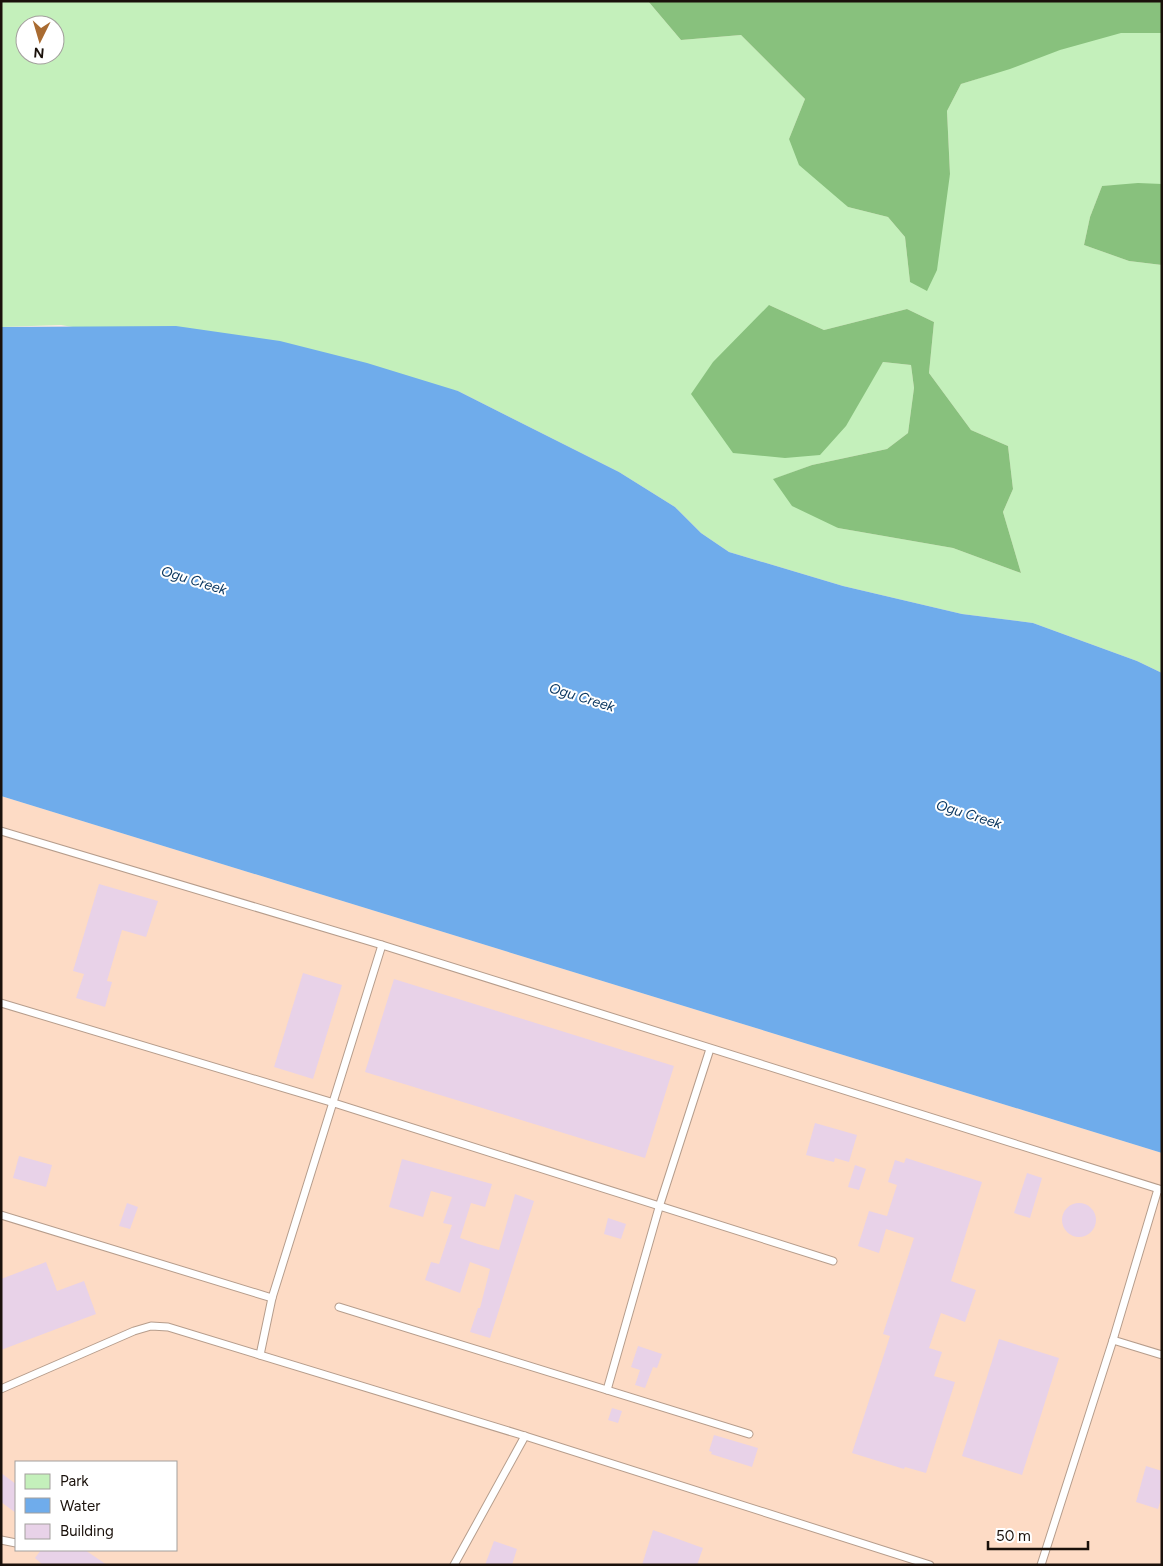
<svg xmlns="http://www.w3.org/2000/svg" width="1163" height="1566" viewBox="0 0 1163 1566" font-family="Figtree,sans-serif">
<style>
.built{fill:#fddbc5;fill-rule:evenodd}
.green{fill:#c4f0bb;fill-rule:evenodd}
.forest{fill:#88c17d}
.water{fill:#6faceb}
.building{fill:#e8d2e8}
.lines{fill:none;stroke-linecap:round;stroke-linejoin:round}
.lane-casing{stroke:#b69d8c;stroke-width:9}
.lane{stroke:#fff;stroke-width:7}
.labels{text-anchor:middle;stroke-width:4;stroke-linejoin:round;paint-order:stroke}
.water-label{font-size:14px;font-style:italic;fill:#0d3962;stroke:#fff}
</style>
<rect width="100%" height="100%" fill="#fdece2"/>
<path class="built" d="M1,796L1162,1153V1565H1ZM16,1462H176V1550H16Z"/>
<path class="green" d="M1,1H648L681,40L741,35L805,99L789,139L848,207L888,217L905,237L910,282L950,174L947,111L961,84C1014,68 1065,44 1119,33C1133,31 1148,33 1162,33V184L1102,186L1090,217L1084,245L1129,261L1162,265V673L1137,661L1033,623L962,614L843,586L729,552L701,533L675,507L619,472L458,391L61,325L1,327ZM25,25H55V55H25ZM769,305L824,330L907,309L934,322L929,373L971,430L1008,446L1013,489L1003,512L1021,573L953,548L838,528L774,479L812,465L887,449L908,433L914,388L911,365L883,362L872,379Z"/>
<g class="forest">
<path d="M648,1H1159L1162,3V33H1121L1060,50L1010,69L961,84L947,111L950,174L937,270L927,291L910,282L905,237L888,217L848,207L799,165L789,139L805,99L741,35L681,40Z"/>
<path d="M1138,183L1162,184V265L1129,261L1084,245L1090,217L1102,186Z"/>
<path d="M769,305L824,330L907,309L934,322L929,373L971,430L1008,446L1013,489L1003,512L1021,573L953,548L838,528L792,506L773,479L812,465L887,449L908,433L914,388L911,365L883,362L846,426L820,455L785,458L733,453L691,394L713,362Z"/>
</g>
<path class="water" d="M176,326L280,341L367,363L458,391L619,472L675,507L701,533L729,552L843,586L962,614L1033,623L1137,661L1162,673V1153L1,796V327Z"/>
<g class="building">
<path d="M99,884L158,901L146,937L122,930L107,981L112,982L105,1007L76,998L84,974L73,971Z"/>
<path d="M303,973L342,985L313,1079L274,1067Z"/>
<path d="M394,979L674,1066L645,1158L365,1072Z"/>
<path d="M815,1123L857,1135L849,1162L835,1158L834,1162L806,1155Z"/>
<path d="M19,1156L52,1165L46,1187L13,1178Z"/>
<path d="M906,1158L982,1182L951,1281L976,1290L965,1322L941,1313L929,1348L942,1352L934,1376L955,1382L926,1473L905,1467L904,1469L852,1453L890,1336L883,1334L914,1238L886,1229L879,1253L858,1246L869,1211L887,1216L897,1185L888,1182L895,1160L904,1163Z"/>
<path d="M402,1159L492,1184L485,1207L471,1203L460,1238L478,1244L499,1250L515,1194L534,1201L490,1338L470,1332L478,1308H480L490,1269L470,1262L460,1293L425,1280L431,1262L439,1264L452,1225L443,1223L452,1197L431,1191L423,1217L389,1207Z"/>
<path d="M855,1165L866,1169L859,1190L848,1187Z"/>
<path d="M1027,1173L1042,1178L1030,1218L1014,1213Z"/>
<circle cx="1079" cy="1220" r="17"/>
<path d="M127,1203L138,1207L130,1229L119,1226Z"/>
<path d="M608,1218L626,1224L621,1239L604,1234Z"/>
<path d="M46,1262L57,1291L84,1281L96,1314L1,1350V1279Z"/>
<path d="M999,1339L1059,1358L1022,1475L962,1456Z"/>
<path d="M638,1346L662,1354L657,1368L653,1367L645,1388L635,1385L640,1370L631,1367Z"/>
<path d="M612,1408L622,1411L618,1423L608,1420Z"/>
<path d="M714,1435L758,1448L752,1467L711,1454L712,1452L709,1451Z"/>
<path d="M1146,1466L1162,1471V1496L1158,1509L1136,1502Z"/>
<path d="M1,1473L16,1484V1513L1,1502Z"/>
<path d="M653,1530L703,1548L697,1565H642Z"/>
<path d="M494,1541L517,1549L512,1565H485Z"/>
<path d="M41,1550H85L107,1565H43L35,1558Z"/>
</g>
<g class="lines">
<g class="lane-casing">
<g id="lane">
<path d="M1,831L382,945L1162,1190"/>
<path d="M1,1003L334,1103L833,1261"/>
<path d="M1,1215L272,1298"/>
<path d="M339,1307L749,1434"/>
<path d="M1113,1340L1162,1355"/>
<path d="M260,1355L272,1298L382,945"/>
<path d="M1,1389L134,1331L151,1326L168,1327L525,1436L930,1565"/>
<path d="M607,1390L660,1204L710,1049"/>
<path d="M1,1540L16,1543"/>
<path d="M454,1565L525,1436"/>
<path d="M1041,1565L1113,1340L1158,1189"/>
</g>
</g>
<use href="#lane" class="lane"/>
</g>
<g class="labels">
<g class="water-label">
<text transform="translate(194 580) rotate(17)" y="5">Ogu Creek</text>
<text transform="translate(582 697) rotate(17)" y="5">Ogu Creek</text>
<text transform="translate(969 814) rotate(17)" y="5">Ogu Creek</text>
</g>
</g>
<rect width="1163" height="1566" fill="none" stroke="#1a110b" stroke-width="5"/>
<rect x="15" y="1461" width="162" height="90" fill="#ffffff" stroke="#a3a09d"/>
<rect x="25" y="1474" width="25" height="15" fill="#c4f0bb" stroke="#a3a09d"/>
<text x="60" y="1486" font-size="15" fill="#1a110b">Park</text>
<rect x="25" y="1498" width="25" height="15" fill="#6faceb" stroke="#a3a09d"/>
<text x="60" y="1511" font-size="15" fill="#1a110b">Water</text>
<rect x="25" y="1524" width="25" height="15" fill="#e8d2e8" stroke="#a3a09d"/>
<text x="60" y="1536" font-size="15" fill="#1a110b">Building</text>
<g transform="translate(40 40) rotate(185)"><circle r="24" fill="#ffffff" stroke="#a3a09d"/>
<path d="M0-4L9 19L0 12L-9 19Z" fill="#a96b31"/>
<text y="-8" font-size="14" font-weight="bold" text-anchor="middle" fill="#1a110b">N</text>
</g>
<path d="M988 1541v8h100v-8" fill="none" stroke="#1a110b" stroke-width="2.5"/>
<text x="996" y="1541" font-size="15" fill="#1a110b" stroke="#ffffff" stroke-width="4" paint-order="stroke">50 m</text>
</svg>
